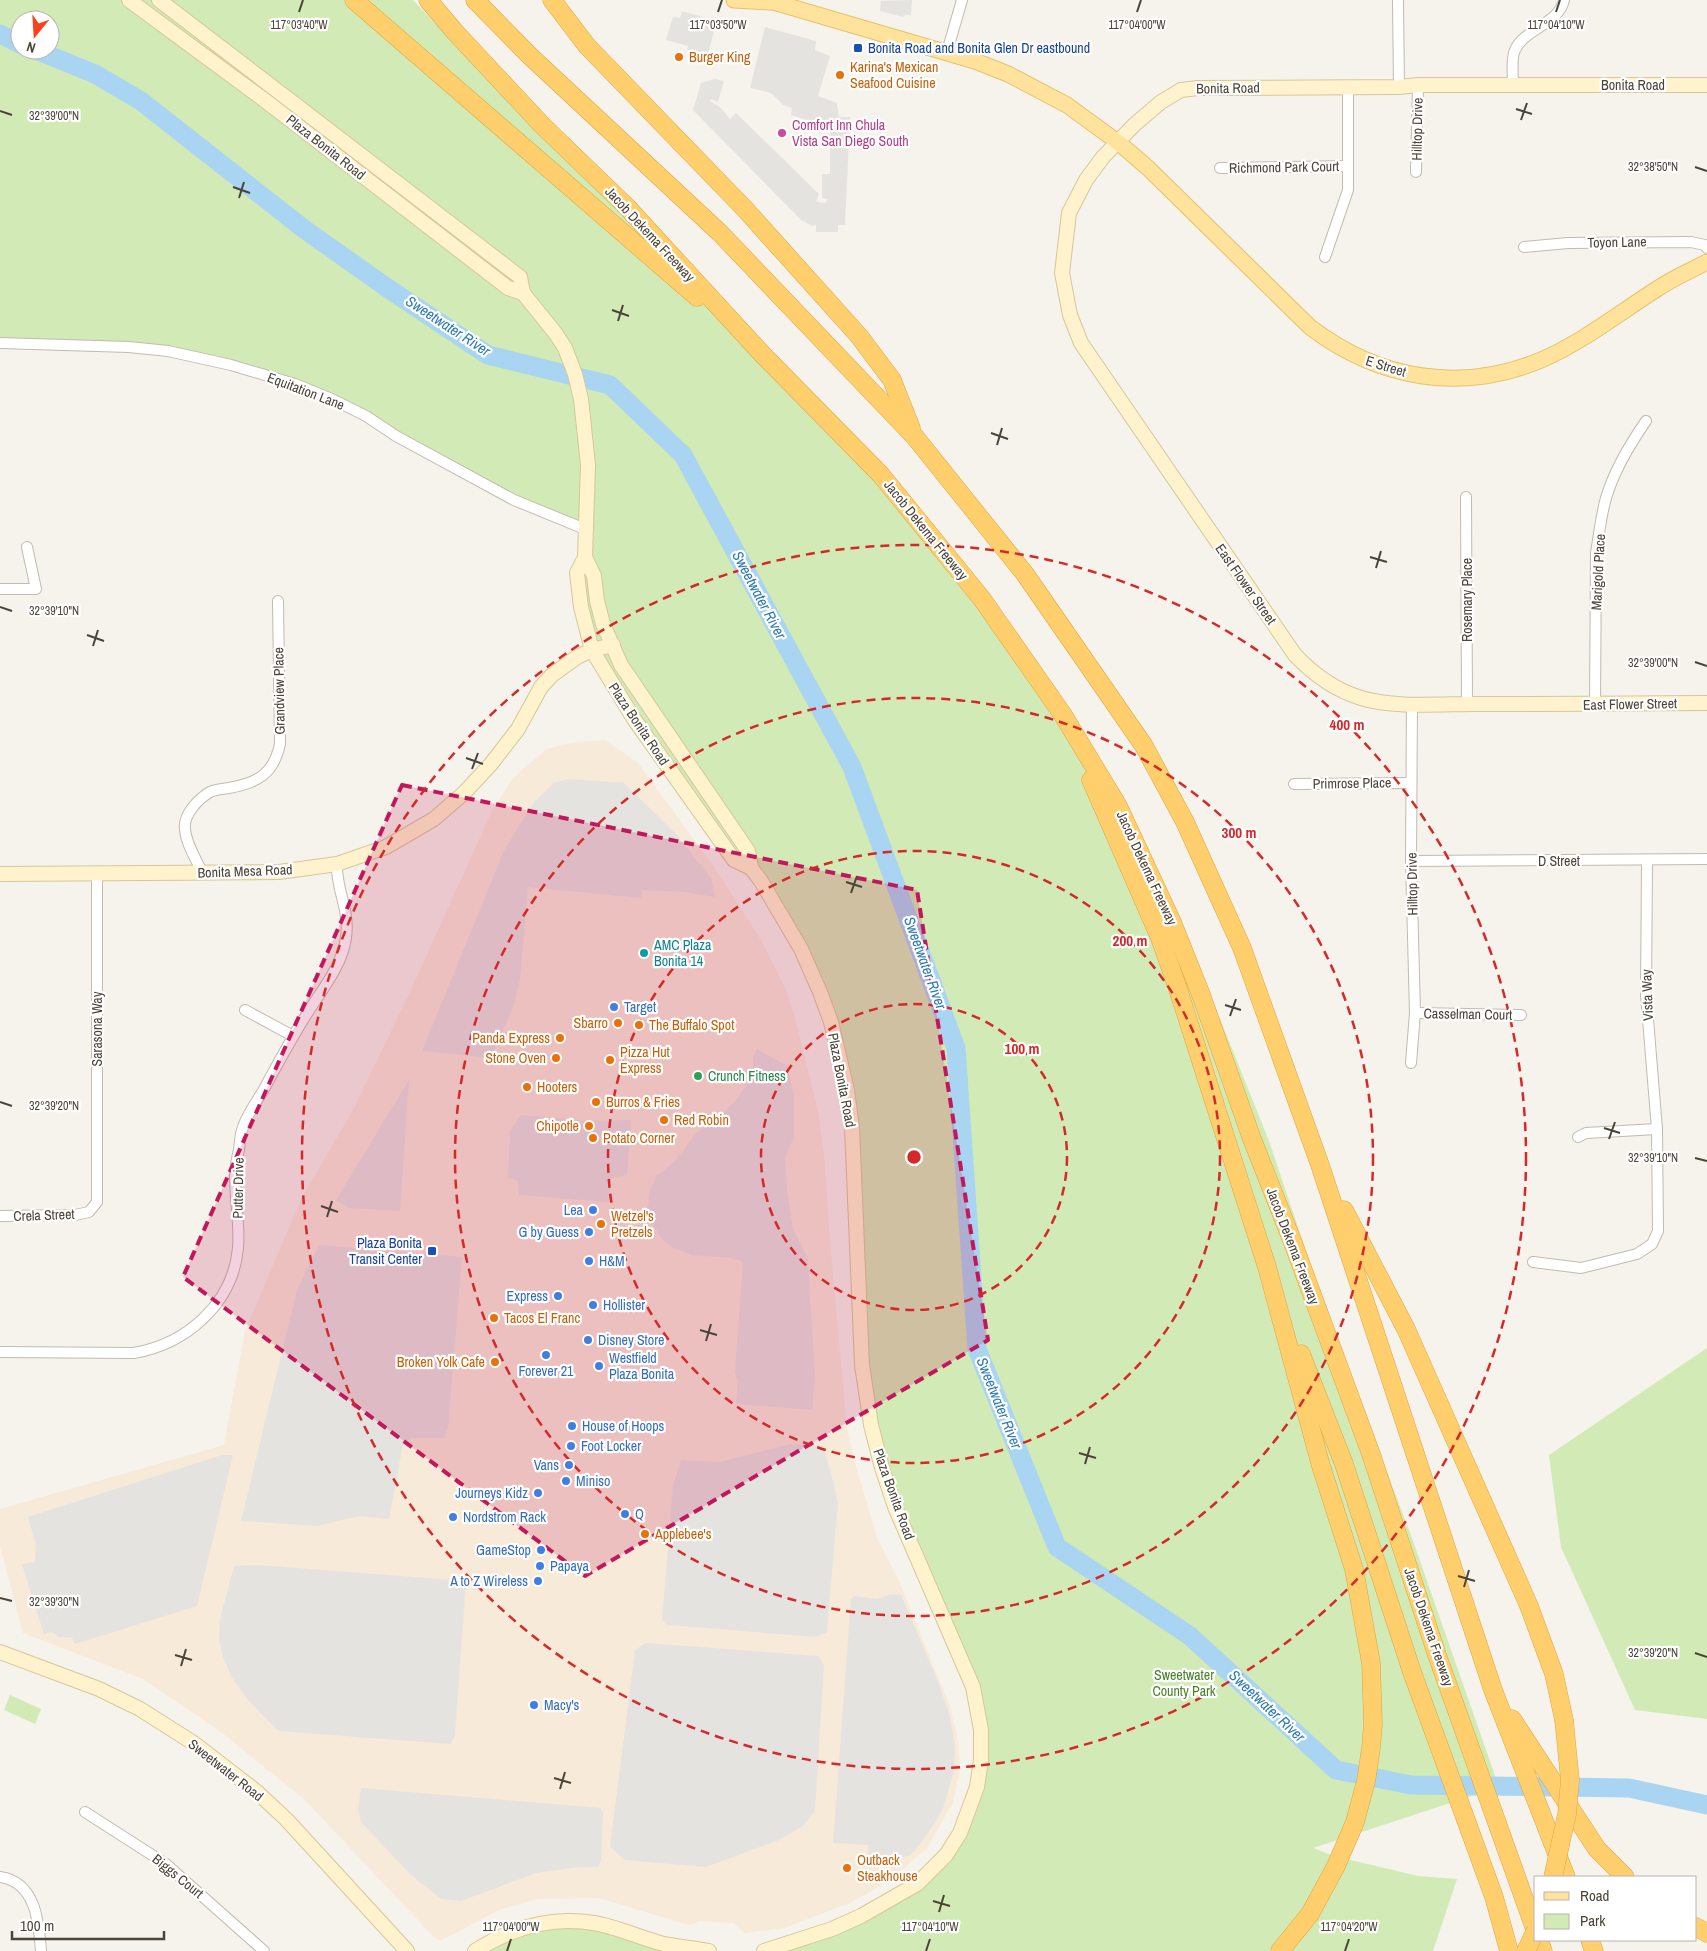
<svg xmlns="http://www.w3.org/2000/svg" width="1707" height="1951" viewBox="0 0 1707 1951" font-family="'Archivo Narrow',sans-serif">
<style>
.commercial{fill:#f7ead8}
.green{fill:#d2eab5;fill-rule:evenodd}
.parking{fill:#e5e3e0}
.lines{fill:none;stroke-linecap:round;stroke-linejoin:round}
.river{stroke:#a9d4f2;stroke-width:19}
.street-casing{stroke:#c2bbae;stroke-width:12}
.secondary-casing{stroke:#d6c79b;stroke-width:16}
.primary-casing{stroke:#e6c16a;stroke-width:17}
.highway-casing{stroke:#e0a43c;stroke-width:19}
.street{stroke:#fff;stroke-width:10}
.secondary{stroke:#fff3cd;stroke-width:14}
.primary{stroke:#ffe39c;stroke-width:15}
.highway{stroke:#ffcf6e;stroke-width:18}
.highway-bridge-casing{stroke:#e0a43c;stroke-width:19;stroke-linecap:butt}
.highway-bridge{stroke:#ffcf6e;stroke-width:18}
.marked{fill:#c2185b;fill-opacity:0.2;stroke:#c2185b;stroke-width:4;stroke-dasharray:10 6;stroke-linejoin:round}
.ticks{fill:none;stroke:#4b4439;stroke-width:2}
.ring{fill:none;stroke:#d62828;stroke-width:2.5;stroke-dasharray:9 6}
.transit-dot{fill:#1a4fb4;stroke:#fff;stroke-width:2}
.food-dot{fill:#e8710a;stroke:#fff;stroke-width:2}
.hotel-dot{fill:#d1479c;stroke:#fff;stroke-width:2}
.culture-dot{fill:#0f9aa8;stroke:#fff;stroke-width:2}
.shop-dot{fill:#3f7fe0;stroke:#fff;stroke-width:2}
.leisure-dot{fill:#2e9e5b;stroke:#fff;stroke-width:2}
.labels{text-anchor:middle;stroke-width:4.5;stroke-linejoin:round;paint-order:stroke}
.transit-label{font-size:14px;fill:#164399;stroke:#fff;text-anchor:start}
.food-label{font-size:14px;fill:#c56008;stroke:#fff;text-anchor:start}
.street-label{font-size:14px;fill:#4b4439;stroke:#fff}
.hotel-label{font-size:14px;fill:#b23c85;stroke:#fff;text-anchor:start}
.culture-label{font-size:14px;fill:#0d838f;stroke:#fff;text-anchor:start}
.shop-label{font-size:14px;fill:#366cbe;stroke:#fff;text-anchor:start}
.leisure-label{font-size:14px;fill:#27864d;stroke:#fff;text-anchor:start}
.park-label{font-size:14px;fill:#4a7f2a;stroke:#fff}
.water-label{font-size:15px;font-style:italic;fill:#2e7ab2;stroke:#fff}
.ticks-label{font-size:12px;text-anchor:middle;fill:#4b4439;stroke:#fff;stroke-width:4.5;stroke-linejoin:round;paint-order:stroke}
.centre{fill:#d62828;stroke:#fff;stroke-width:2.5}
.ring-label{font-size:15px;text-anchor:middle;font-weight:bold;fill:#d62828;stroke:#fff;stroke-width:4.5;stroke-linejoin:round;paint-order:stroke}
</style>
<rect width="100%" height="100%" fill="#f6f3ec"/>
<path class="commercial" d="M605,740L638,763L714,867L761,940L786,990L795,1018L818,1111L824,1154L830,1240L847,1429L857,1470L877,1538L899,1581L949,1704L958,1740L960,1768L953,1802L928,1847L892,1879L850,1903L784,1928L744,1933L734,1923L700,1921L689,1925L599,1898L537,1899L499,1910L440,1941L432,1935L304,1799L221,1732L143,1679L23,1633L0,1545V1509L224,1445L245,1331L302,1197L352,1112L410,992L492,811L513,778L546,749L572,743Z"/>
<g class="green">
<path d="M0,0H413L535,130L622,212L880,474L982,599L1182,924L1269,1141L1327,1313L1413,1541L1499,1787L1313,1848L1334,1856L1418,1876L1457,1879L1433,1951H764L830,1930L933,1868L973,1801L979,1716L895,1508L868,1407L853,1136L829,1020L774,902L622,689L597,647L585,592L583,562L585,524L513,499L338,402L192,352L0,341ZM20,20H50V50H20Z"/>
<path d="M1707,1348V1719L1635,1710L1561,1547L1549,1455Z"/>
<path d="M10,1695L41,1709L35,1724L4,1710Z"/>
<path d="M554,1921L705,1951H475Z"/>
</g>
<g class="parking">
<path d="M912,0L911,15H905L903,17L880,11L881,1H873Z"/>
<path d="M682,11L717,21L708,53L702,51L701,54L687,50L688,46L666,40L673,17L680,18Z"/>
<path d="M765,27L816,41L815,50L830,56L818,96L837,103L839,117H850L845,225H838V232H816V225L812,226L801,220L693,110L701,83L715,79L724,81L718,102L711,99L710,101L721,108L730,119L736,113L819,194L816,202L825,203L828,199L822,198V174H830V127L791,115L792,108L783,105L771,93L750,88Z"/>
<path d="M569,779L624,783L675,833L711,878L715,897L684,892L642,890L641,898L528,887L520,980L513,1008L491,1058L422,1051L504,851L534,802L554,783Z"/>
<path d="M757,1049L787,1066L794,1095V1137L785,1157L787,1190L793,1229L808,1259L815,1379L812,1410L736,1404L738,1380L735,1372L743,1262L731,1258L691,1255L672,1247L661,1238L652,1223L648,1209L650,1190L656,1177L676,1160L696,1133L718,1118L734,1102L753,1077V1057Z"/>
<path d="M409,1080L400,1211L349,1208L336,1200Z"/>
<path d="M521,1115L587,1121L631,1120L627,1175L611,1178L609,1202L519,1195L518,1181L508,1178L510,1131Z"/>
<path d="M319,1245L462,1257L448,1428L444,1438H412L403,1444L389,1519L359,1516L317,1526L241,1521L297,1290Z"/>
<path d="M790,1444L818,1445L824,1448L835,1489L838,1503L827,1632L816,1637L667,1625L662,1620L673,1486L681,1460L720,1462Z"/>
<path d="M222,1455H233L197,1606L75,1644L72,1638L59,1637L52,1632L44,1634L22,1564L35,1562L36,1545L28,1517Z"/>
<path d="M258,1565L466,1581L455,1736L450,1744L280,1731L276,1729L249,1701L232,1678L223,1657L219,1639L220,1619L234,1566Z"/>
<path d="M892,1594L901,1595L939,1684L950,1717L955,1747L954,1770L944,1806L935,1823L920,1844L910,1855L903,1857L868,1855V1845L833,1843L851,1599L854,1596L877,1599Z"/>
<path d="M646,1643L819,1656L824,1666L815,1811L803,1826L779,1840L706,1867L625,1860L610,1847L635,1650Z"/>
<path d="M361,1788L601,1808L603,1813L601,1861L598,1867H579L536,1873L461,1901L441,1899L410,1874L361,1822L358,1810Z"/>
</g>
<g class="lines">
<g class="river">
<path d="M0,34L20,44"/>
<path d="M36,50L95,74L141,101L304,229L386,287L488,355L610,385L683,455L852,767L956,1048L977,1349L1057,1547L1190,1636L1336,1770L1411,1785L1629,1788L1707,1805"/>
</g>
<g class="street-casing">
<g id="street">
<path d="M1398,0L1399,87"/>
<path d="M947,52L962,0"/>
<path d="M1513,85C1513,77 1511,57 1515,50C1524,29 1559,24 1564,0"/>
<path d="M1220,168L1348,166"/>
<path d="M1416,172L1418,85"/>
<path d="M1524,247L1568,243L1691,242L1705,245L1707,248"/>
<path d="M1325,257L1348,190V86"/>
<path d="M0,343L129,347L168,351L231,365L295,384L334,400L366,416L396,436L514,500L585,529"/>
<path d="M1466,497L1467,704"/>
<path d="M0,589H36L27,547"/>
<path d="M1595,705L1596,553C1599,535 1601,515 1606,498C1614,471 1630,444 1646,421"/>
<path d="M1294,784L1411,783"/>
<path d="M1411,861L1707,859"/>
<path d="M202,872C196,859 186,844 185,829C183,815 198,799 210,792C215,789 223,789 229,788C257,783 274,774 280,744L278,601"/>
<path d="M245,1010L293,1036"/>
<path d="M1415,1013L1521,1015"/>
<path d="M1411,1063L1415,1013L1411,861L1412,703"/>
<path d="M1578,1137L1586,1133L1657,1129"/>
<path d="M0,1216L75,1215L89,1212L97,1202V872"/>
<path d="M1533,1262L1581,1268L1637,1254L1652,1244L1658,1231L1657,1129L1646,995L1647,861"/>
<path d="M0,1352L134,1353C186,1344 233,1304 238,1248C240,1224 235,1200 235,1176C235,1167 237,1158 239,1150C240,1142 240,1134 243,1127C247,1115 256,1102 263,1091C278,1063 293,1035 310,1009C324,987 342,965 346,938C350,908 336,891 337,864"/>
<path d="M85,1812L166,1864L264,1951"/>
<path d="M0,1877C36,1882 39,1923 41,1951"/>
</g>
</g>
<g class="secondary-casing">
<g id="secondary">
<path d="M129,0L267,102L508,288L523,293"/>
<path d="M159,0L520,277L523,293L556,334L565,348L575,374L581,399L588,465L585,557L577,573L581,607L592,650L634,719L734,860L751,868L761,881L801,949L820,992L831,1022L847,1090L852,1127L862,1365L871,1425L882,1468L895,1507L973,1687L981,1730V1760L977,1787L960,1833L946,1855L917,1884L861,1916L832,1929L764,1951"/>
<path d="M1707,85H1418L1399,87L1198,88L1181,90L1161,102L1134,125L1103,157L1086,180L1069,213L1062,273L1070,315L1081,343L1295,655C1314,675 1335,690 1361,698C1393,708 1441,704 1475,704C1552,704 1630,704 1707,703"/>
<path d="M585,557L594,576L597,601L603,624L621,665L748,851L751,868"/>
<path d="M0,874L279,872L337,864L386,847L434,819L464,793L491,764L518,729L541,687L552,675L577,657L592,650L613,645"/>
<path d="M0,1652L99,1689L140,1709L195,1744L257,1792L286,1819L407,1951"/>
<path d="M475,1951C511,1928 551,1916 594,1923C617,1927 638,1937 660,1943C676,1947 693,1948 709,1951"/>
</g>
</g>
<g class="primary-casing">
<g id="primary">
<path d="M734,0L770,2"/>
<path d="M767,0L975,61L1008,74L1067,105L1119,143L1148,168L1310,327C1378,379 1461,394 1541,360C1583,342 1619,313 1657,289C1673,278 1690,271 1707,262"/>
</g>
</g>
<g class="highway-casing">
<g id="highway">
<path d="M354,0L697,297"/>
<path d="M428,0L455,32L542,125L627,207L763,355L881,475L982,599L1063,715L1118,806L1172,922L1200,992L1252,1139L1293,1243L1371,1454L1437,1655L1536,1932"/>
<path d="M475,0L530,56L720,233L915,437L1025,574L1144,746L1185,822L1242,948L1320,1165L1493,1690L1566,1877"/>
<path d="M552,0L587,46L744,208L859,336L892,380L911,428"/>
<path d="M1091,780L1160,938L1177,986L1267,1267L1321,1466L1354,1569L1371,1663L1373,1724L1371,1748L1366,1781L1355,1822L1336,1866L1310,1914L1280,1951"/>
<path d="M1344,1210L1406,1329L1529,1606L1554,1674L1564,1720"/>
<path d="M1301,1354L1344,1464L1412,1672L1494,1897L1509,1951"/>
<path d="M1512,1719L1597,1849L1625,1877"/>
<path d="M1696,1927L1707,1933"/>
<path d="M1539,1940L1543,1951"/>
<path d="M1590,1940L1594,1951"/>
</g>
</g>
<use href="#street" class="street"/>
<use href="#secondary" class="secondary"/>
<use href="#primary" class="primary"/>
<use href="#highway" class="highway"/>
<g class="highway-bridge-casing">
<g id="highway-bridge">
<path d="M1553,1877L1567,1814L1570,1780L1564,1720"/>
<path d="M1526,1951L1536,1930"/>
</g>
</g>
<use href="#highway-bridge" class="highway-bridge"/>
</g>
<path class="marked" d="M402,785L917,890L988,1340L585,1576L183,1277Z"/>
<path class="ticks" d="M299,12L303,0M718,12L722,0M1137,12L1141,0M1556,12L1560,0M1516,109L1532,114M0,111L12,115M1521,120L1527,103M1695,167L1707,171M233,187L250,193M239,198L244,182M612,310L629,316M618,321L623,305M991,433L1008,439M997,445L1002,428M1370,557L1387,562M1376,568L1381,551M0,607L12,611M87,635L104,641M93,646L98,630M1695,662L1707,666M466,758L483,764M472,769L478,753M846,882L862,887M851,893L857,876M1225,1005L1241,1010M1230,1016L1236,999M0,1102L12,1106M1604,1128L1620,1133M1609,1139L1615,1122M1695,1158L1707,1161M321,1206L338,1212M327,1217L332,1201M700,1330L717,1335M706,1341L711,1324M1079,1453L1096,1458M1085,1464L1090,1447M1458,1576L1475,1581M1464,1587L1469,1570M0,1598L12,1601M1695,1653L1707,1657M175,1655L192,1660M181,1666L186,1649M554,1778L571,1783M560,1789L565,1772M933,1901L950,1906M939,1912L944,1895M507,1951L511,1939M926,1951L930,1939M1345,1951L1349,1939"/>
<g class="ring">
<circle cx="914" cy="1157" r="153"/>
<circle cx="914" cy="1157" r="306"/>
<circle cx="914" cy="1157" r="459"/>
<circle cx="914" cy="1157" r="612"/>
</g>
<g class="transit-dot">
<rect x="853" y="43" width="10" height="10" rx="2.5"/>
<rect x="427" y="1246" width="10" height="10" rx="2.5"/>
</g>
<g class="food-dot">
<circle cx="679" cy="57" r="5"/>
<circle cx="840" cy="75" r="5"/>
<circle cx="618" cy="1023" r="5"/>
<circle cx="639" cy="1025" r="5"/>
<circle cx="560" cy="1038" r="5"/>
<circle cx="556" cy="1058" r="5"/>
<circle cx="610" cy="1060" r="5"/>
<circle cx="527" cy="1087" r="5"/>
<circle cx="596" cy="1102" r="5"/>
<circle cx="664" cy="1120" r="5"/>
<circle cx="589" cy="1126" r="5"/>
<circle cx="593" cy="1138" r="5"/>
<circle cx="601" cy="1224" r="5"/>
<circle cx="494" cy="1318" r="5"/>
<circle cx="495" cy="1362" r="5"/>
<circle cx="645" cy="1534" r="5"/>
<circle cx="847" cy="1868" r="5"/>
</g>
<circle class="hotel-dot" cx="782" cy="133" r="5"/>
<circle class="culture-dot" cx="644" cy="953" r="5"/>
<g class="shop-dot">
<circle cx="614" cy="1007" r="5"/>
<circle cx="593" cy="1210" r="5"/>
<circle cx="589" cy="1232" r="5"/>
<circle cx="589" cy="1261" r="5"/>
<circle cx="558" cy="1296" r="5"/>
<circle cx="593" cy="1305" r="5"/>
<circle cx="588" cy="1340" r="5"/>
<circle cx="546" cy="1355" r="5"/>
<circle cx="599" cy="1366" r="5"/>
<circle cx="572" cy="1426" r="5"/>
<circle cx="571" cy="1446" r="5"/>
<circle cx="569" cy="1465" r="5"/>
<circle cx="566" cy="1481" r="5"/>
<circle cx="538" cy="1493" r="5"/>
<circle cx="625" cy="1514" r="5"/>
<circle cx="453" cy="1517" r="5"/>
<circle cx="541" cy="1550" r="5"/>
<circle cx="540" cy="1566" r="5"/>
<circle cx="538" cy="1581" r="5"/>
<circle cx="534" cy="1705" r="5"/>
</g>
<circle class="leisure-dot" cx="698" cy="1076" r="5"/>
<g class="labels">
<g class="transit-label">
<text x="868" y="53">Bonita Road and Bonita Glen Dr eastbound</text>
<text x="422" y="1248" text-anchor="end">Plaza Bonita<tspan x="422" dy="16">Transit Center</tspan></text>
</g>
<g class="food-label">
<text x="689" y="62">Burger King</text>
<text x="850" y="72">Karina's Mexican<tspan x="850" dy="16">Seafood Cuisine</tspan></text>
<text x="608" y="1028" text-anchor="end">Sbarro</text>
<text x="649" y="1030">The Buffalo Spot</text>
<text x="550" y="1043" text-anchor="end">Panda Express</text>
<text x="620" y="1057">Pizza Hut<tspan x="620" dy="16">Express</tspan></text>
<text x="546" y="1063" text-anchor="end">Stone Oven</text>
<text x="537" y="1092">Hooters</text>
<text x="606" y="1107">Burros &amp; Fries</text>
<text x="674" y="1125">Red Robin</text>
<text x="579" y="1131" text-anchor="end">Chipotle</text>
<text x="603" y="1143">Potato Corner</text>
<text x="611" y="1221">Wetzel's<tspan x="611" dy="16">Pretzels</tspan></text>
<text x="504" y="1323">Tacos El Franc</text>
<text x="485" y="1367" text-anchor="end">Broken Yolk Cafe</text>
<text x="655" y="1539">Applebee's</text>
<text x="857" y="1865">Outback<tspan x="857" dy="16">Steakhouse</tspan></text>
</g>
<g class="street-label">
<text x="1633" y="90">Bonita Road</text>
<text transform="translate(1228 88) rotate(-1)" y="5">Bonita Road</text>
<text transform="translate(1417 129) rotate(-89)" y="5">Hilltop Drive</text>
<text transform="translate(326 147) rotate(38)" y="5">Plaza Bonita Road</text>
<text transform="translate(1284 167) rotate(-1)" y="5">Richmond Park Court</text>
<text transform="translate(650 234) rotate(47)" y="5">Jacob Dekema Freeway</text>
<text transform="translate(1617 242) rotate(-1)" y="5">Toyon Lane</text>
<text transform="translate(1386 366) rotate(17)" y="5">E Street</text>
<text transform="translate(306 391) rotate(21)" y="5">Equitation Lane</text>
<text transform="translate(926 530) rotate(51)" y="5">Jacob Dekema Freeway</text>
<text transform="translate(1598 572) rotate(-87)" y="5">Marigold Place</text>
<text transform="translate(1246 584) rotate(55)" y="5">East Flower Street</text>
<text transform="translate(1467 600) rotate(-90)" y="5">Rosemary Place</text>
<text transform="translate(279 691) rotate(-91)" y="5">Grandview Place</text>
<text transform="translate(1630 704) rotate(-1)" y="5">East Flower Street</text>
<text transform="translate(639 724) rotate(56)" y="5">Plaza Bonita Road</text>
<text transform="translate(1352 783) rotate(-1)" y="5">Primrose Place</text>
<text x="1559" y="866">D Street</text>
<text transform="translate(1147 868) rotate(65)" y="5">Jacob Dekema Freeway</text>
<text transform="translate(245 871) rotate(-2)" y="5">Bonita Mesa Road</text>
<text transform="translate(1412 884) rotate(-91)" y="5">Hilltop Drive</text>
<text transform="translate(1647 995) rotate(-92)" y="5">Vista Way</text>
<text transform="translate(1468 1014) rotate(1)" y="5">Casselman Court</text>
<text transform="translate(97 1029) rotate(-90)" y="5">Sarasona Way</text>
<text transform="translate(842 1080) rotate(79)" y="5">Plaza Bonita Road</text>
<text transform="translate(238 1188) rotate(-89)" y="5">Putter Drive</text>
<text transform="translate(44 1215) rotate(-2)" y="5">Crela Street</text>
<text transform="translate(1293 1246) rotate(69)" y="5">Jacob Dekema Freeway</text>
<text transform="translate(894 1494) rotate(70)" y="5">Plaza Bonita Road</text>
<text transform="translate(1429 1627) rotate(71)" y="5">Jacob Dekema Freeway</text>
<text transform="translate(226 1770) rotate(38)" y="5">Sweetwater Road</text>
<text transform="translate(178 1876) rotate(39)" y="5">Biggs Court</text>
</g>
<g class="hotel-label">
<text x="792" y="130">Comfort Inn Chula<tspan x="792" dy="16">Vista San Diego South</tspan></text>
</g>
<g class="culture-label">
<text x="654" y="950">AMC Plaza<tspan x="654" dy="16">Bonita 14</tspan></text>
</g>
<g class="shop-label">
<text x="624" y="1012">Target</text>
<text x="583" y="1215" text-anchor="end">Lea</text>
<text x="579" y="1237" text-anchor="end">G by Guess</text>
<text x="599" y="1266">H&amp;M</text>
<text x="548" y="1301" text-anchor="end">Express</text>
<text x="603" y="1310">Hollister</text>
<text x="598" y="1345">Disney Store</text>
<text x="609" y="1363">Westfield<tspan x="609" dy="16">Plaza Bonita</tspan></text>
<text x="546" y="1376" text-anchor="middle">Forever 21</text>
<text x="582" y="1431">House of Hoops</text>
<text x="581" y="1451">Foot Locker</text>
<text x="559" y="1470" text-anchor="end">Vans</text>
<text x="576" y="1486">Miniso</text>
<text x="528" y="1498" text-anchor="end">Journeys Kidz</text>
<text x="635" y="1519">Q</text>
<text x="463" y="1522">Nordstrom Rack</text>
<text x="531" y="1555" text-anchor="end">GameStop</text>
<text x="550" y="1571">Papaya</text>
<text x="528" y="1586" text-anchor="end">A to Z Wireless</text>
<text x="544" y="1710">Macy's</text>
</g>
<g class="leisure-label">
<text x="708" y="1081">Crunch Fitness</text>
</g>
<g class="park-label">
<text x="1184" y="1680">Sweetwater<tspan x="1184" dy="16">County Park</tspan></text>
</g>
<g class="water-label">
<text transform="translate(448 326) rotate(33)" y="5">Sweetwater River</text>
<text transform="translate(759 595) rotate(62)" y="5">Sweetwater River</text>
<text transform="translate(925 963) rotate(70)" y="5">Sweetwater River</text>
<text transform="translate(999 1403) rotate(68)" y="5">Sweetwater River</text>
<text transform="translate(1267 1706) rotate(43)" y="5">Sweetwater River</text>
</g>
</g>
<g class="ticks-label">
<text x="299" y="29">117°03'40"W</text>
<text x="718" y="29">117°03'50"W</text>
<text x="1137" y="29">117°04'00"W</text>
<text x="1556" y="29">117°04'10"W</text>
<text x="54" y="120">32°39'00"N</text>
<text x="1653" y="171">32°38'50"N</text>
<text x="54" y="615">32°39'10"N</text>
<text x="1653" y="667">32°39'00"N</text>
<text x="54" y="1110">32°39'20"N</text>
<text x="1653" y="1162">32°39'10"N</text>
<text x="54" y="1606">32°39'30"N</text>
<text x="1653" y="1657">32°39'20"N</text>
<text x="511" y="1931">117°04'00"W</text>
<text x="930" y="1931">117°04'10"W</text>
<text x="1349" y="1931">117°04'20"W</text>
</g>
<circle cx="914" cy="1157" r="8" class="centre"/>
<g class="ring-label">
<text x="1347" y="730">400 m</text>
<text x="1239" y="838">300 m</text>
<text x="1130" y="946">200 m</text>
<text x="1022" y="1054">100 m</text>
</g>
<rect x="1534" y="1876" width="162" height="65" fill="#ffffff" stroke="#b7b4b0"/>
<rect x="1544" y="1892" width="25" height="8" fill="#ffe39c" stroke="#b7b4b0"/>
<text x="1580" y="1901" font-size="15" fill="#4b4439">Road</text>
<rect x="1544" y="1914" width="25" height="15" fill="#d2eab5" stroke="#b7b4b0"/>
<text x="1580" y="1926" font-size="15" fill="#4b4439">Park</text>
<g transform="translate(35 35) rotate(198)"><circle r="24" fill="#ffffff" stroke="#b7b4b0"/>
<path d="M0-4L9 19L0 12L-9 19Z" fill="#fc3f1d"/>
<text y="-8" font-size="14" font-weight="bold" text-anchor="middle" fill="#4b4439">N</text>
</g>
<path d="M12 1931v8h152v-8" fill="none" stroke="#4b4439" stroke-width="2.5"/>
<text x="20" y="1931" font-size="15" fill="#4b4439" stroke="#ffffff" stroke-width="4" paint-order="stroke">100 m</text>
</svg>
